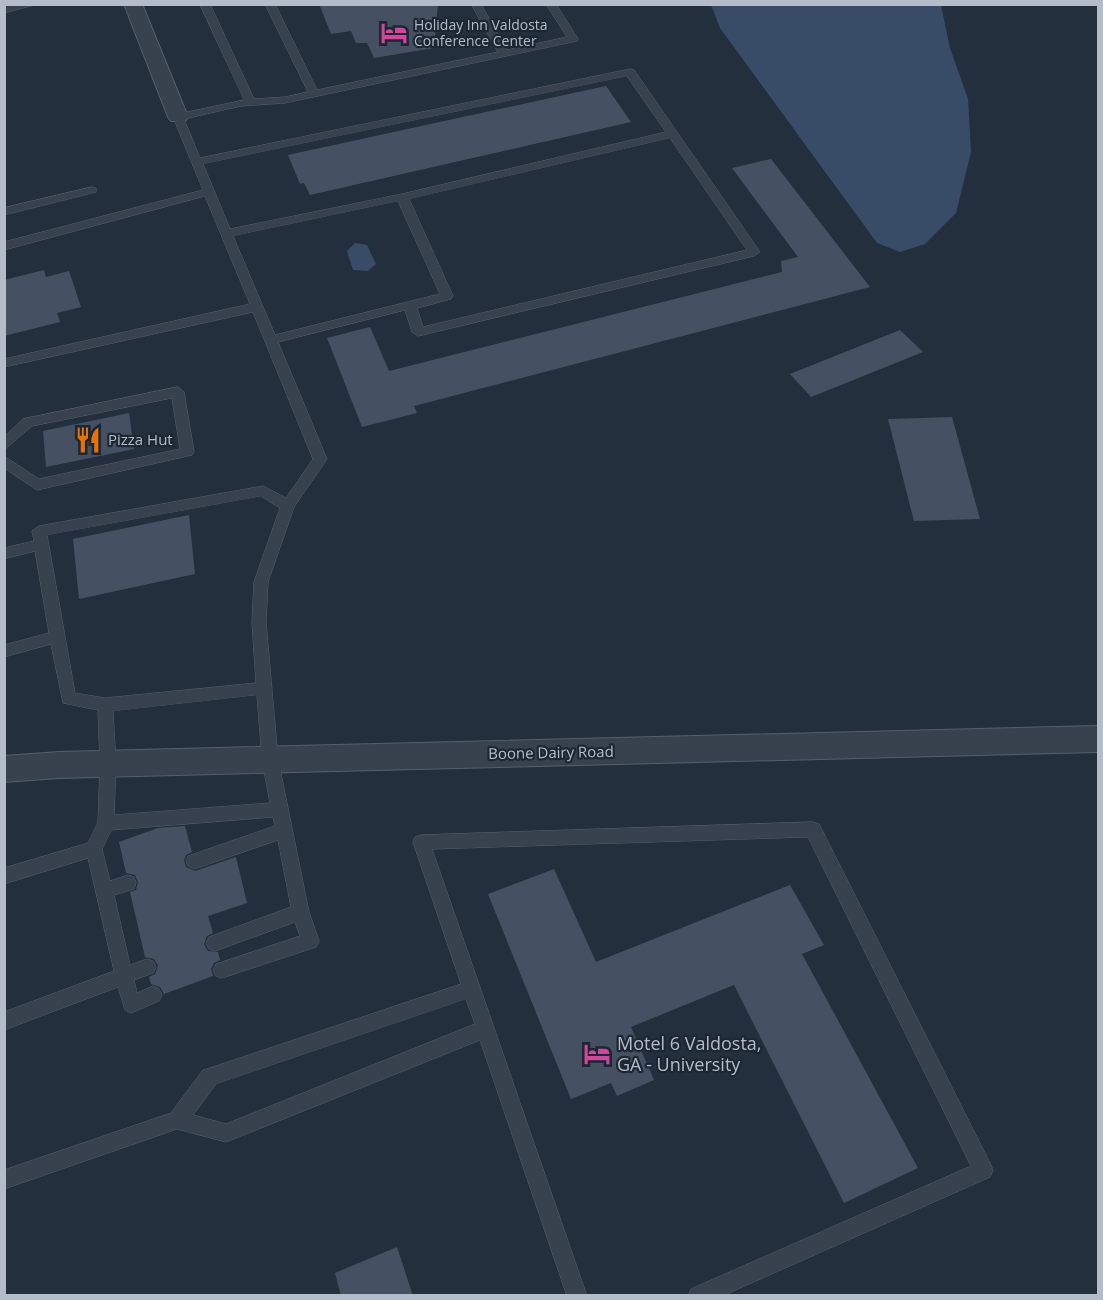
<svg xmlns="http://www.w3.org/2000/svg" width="1103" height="1300" viewBox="0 0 1103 1300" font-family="'Open Sans',sans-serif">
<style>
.water{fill:#394c67}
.building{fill:#455162}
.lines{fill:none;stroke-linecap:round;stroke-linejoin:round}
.lane-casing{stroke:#565f6c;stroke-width:1}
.street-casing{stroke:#565f6c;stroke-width:2}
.lane{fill:#38414e;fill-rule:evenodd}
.street{fill:#38414e;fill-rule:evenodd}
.labels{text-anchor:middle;stroke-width:4.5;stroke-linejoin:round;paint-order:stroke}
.far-poi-label{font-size:14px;fill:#b4bcc9;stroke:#1d2633;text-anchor:start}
.poi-label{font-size:15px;fill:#b4bcc9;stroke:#1d2633;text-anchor:start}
.street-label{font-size:15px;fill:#b4bcc9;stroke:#1d2633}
.near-poi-label{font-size:18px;fill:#b4bcc9;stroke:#1d2633;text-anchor:start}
</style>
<rect width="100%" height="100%" fill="#242f3e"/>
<g class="water">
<path d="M711,5H941L950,48L968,99L971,152L956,213L925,244L900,252L877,243L720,28Z"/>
<path d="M355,243L367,245L376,264L368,271L353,270L347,251Z"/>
</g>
<g class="building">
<path d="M319,4H438L434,48L374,58L367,43H356L351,31L331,34Z"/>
<path d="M606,86L631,122L310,195L304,183L300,184L288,155Z"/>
<path d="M771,159L870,287L414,406L417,413L362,427L327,338L370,327L389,371L782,272L781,261L798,257L732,168Z"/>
<path d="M44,270L46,277L69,271L81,307L57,313L60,322L4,336V280Z"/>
<path d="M900,330L923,352L811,397L790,374Z"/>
<path d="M129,413L134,449L46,467L43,431Z"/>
<path d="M952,417L980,519L914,521L888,419Z"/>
<path d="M189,515L195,574L79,599L73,539Z"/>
<path d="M185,826L192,852L186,855L184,860L186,867L195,871L236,857L247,903L208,916L213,933L207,936L204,944L208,951L218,952L220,960L214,963L211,969L213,976L164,994L160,987L151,984L149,977L155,974L158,966L154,959L145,957L130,892L136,890L138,882L135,875L126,873L119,842L158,828Z"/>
<path d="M554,869L596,962L790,885L824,945L802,954L918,1168L844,1203L734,985L631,1027L654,1080L617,1096L611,1083L571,1099L488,894Z"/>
<path d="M397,1247L413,1296H341L335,1273Z"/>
</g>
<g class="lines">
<g class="lane-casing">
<g id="lane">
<path d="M16,4H38L4,13V7Z"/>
<path d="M200,4H210L254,99L285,97L308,92L265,4H275L317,90L498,52L471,4H481L507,50L567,37L546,4H556L578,39L577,41L285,103L241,106L184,119L200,158L630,69L634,70L760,252L754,256L418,336L412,332L405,310L278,342L327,459L294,507L268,582L266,622L278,759L309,912L319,941L316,947L310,949L222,978L216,976L213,970L216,964L300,936L295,922L215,951L209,949L206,943L209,937L291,907L278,840L194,869L188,866L186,861L188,856L275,826L273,817L111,830L102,849L110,881L128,875L134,877L136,883L134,889L114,895L130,965L147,959L153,961L156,967L153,973L134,980L137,993L153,986L159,989L162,995L159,1001L131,1013L125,1010L118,987L4,1030V1012L114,971L88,858L4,884V868L88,843L98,823L100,764L98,710L63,703L51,644L4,657V645L49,633L35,551L4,559V548L34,541L32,531L39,526L263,486L286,498L313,459L253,312L4,367V359L250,304L205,196L4,250V242L203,190L173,117L178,114L244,100ZM627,76L666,132L402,194L230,229L203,164ZM670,138L747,250L423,327L417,308L451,299L453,296L409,199ZM398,201L440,294L275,335L233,236ZM261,496L280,508L254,582L252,622L256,683L105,698L75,693L47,535ZM257,695L262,759L270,803L114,815L116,764L113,711Z"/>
<path d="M92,187L96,188V192L4,215V208Z"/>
<path d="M178,387L184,392L194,452L192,455L37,490L4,468V456L39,479L180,449L172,398L32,426L4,450V437L23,419Z"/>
<path d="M813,822L819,824L990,1163L993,1170L990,1177L722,1296H688L691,1289L971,1166L808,837L432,849L587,1296H567L480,1040L226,1142L177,1129L4,1189V1170L171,1113L203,1070L210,1068L461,984L413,842L415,837L421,835ZM466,999L475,1024L226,1124L193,1115L216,1084Z"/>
</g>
</g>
<g class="street-casing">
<g id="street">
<path d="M124,4H142L188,117L185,121H171L168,117Z"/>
<path d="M1098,726V752L59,778L4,782V756L59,752Z"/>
</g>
</g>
<use href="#lane" class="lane"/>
<use href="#street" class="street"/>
</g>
<defs>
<g id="hotel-bare" transform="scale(2.07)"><path d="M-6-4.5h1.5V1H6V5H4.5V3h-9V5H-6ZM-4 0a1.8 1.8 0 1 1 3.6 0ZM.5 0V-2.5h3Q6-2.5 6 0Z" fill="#d1479c" stroke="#1d2633" stroke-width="2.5" paint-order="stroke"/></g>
<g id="restaurant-bare" transform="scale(2.07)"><path d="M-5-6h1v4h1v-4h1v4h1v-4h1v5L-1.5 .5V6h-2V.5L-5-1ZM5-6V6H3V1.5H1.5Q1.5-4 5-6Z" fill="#e8710a" stroke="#1d2633" stroke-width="2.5" paint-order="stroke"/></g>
</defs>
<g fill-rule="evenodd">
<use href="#hotel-bare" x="394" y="33"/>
<use href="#restaurant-bare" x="88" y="440"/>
<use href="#hotel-bare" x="597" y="1054"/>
</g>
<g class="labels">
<g class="far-poi-label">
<text x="414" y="30">Holiday Inn Valdosta<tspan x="414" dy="16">Conference Center</tspan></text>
</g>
<g class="poi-label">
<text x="108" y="445">Pizza Hut</text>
</g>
<g class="street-label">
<text transform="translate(551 753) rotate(-1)" y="5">Boone Dairy Road</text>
</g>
<g class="near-poi-label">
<text x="617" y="1050">Motel 6 Valdosta,<tspan x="617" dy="21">GA - University</tspan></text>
</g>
</g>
<rect width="1103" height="1300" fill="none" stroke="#b4bcc9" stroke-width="12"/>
</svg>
